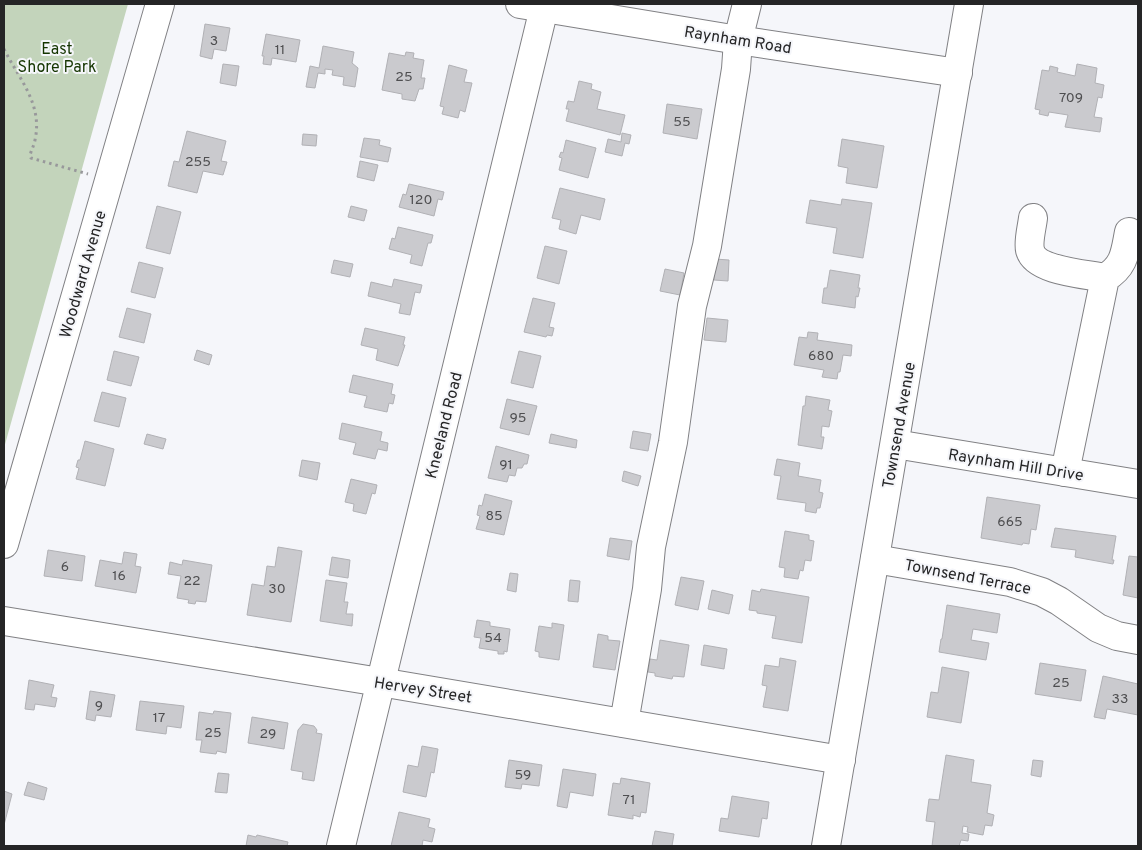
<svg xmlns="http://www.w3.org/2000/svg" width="1142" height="850" viewBox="0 0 1142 850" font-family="Overpass,sans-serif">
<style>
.green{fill:#c3d4bb}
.building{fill:#cacace;stroke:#b1b1b5}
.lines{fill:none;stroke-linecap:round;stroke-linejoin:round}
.minor-casing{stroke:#818184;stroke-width:30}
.major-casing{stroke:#818184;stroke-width:30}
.path{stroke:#98989b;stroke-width:3;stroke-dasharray:2.5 4;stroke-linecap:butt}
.minor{stroke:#fff;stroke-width:28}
.major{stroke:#fff;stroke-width:28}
.labels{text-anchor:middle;stroke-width:4;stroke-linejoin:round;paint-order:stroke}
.number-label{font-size:14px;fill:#4e4e50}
.street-label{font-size:16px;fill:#252526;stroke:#f5f6fa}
.park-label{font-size:16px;fill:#153500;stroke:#f5f6fa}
</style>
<rect width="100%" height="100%" fill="#f5f6fa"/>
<path class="green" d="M4,4H128L4,448Z"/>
<g class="building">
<path d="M205,24L230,28L226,51L214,49L212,59L200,56Z"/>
<path d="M266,34L300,40L296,62L272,58L271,65L263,64L264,56H262Z"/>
<path d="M323,46L354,52L352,63L358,68L355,87L343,85L344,77L332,75L333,70L325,69V74L318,73L315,88L306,87L310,66L319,68Z"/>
<path d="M406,52L414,53L413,58L424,60L421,78H425L423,89H419L415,101L402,99V94L382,90L389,53L405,56Z"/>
<path d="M223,64L239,66L236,86L220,83Z"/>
<path d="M1077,64L1097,68L1095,83L1104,85L1102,98L1098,97L1094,117L1102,118L1100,132L1065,127L1068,115L1049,112L1048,116L1039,114L1040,110L1035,109L1042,70L1049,71L1050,66L1058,68L1057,72L1075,76Z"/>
<path d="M449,65L467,70L464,82L472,83L465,112L460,110L458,118L442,114L444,107L440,106Z"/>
<path d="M579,81L592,84L591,89L601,92L597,109L625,115L620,135L566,121L569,109H566L568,101L574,102Z"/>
<path d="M667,104L702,109L697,139L663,133Z"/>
<path d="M187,131L226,141L221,161L227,162L223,175L203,171L197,193L168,186L174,161L179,162Z"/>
<path d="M622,133L631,135L629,144L625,143L622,156L605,152L608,139L621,142Z"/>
<path d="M303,134L317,135L316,146L302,145Z"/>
<path d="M364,138L380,140L379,145L391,148L388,162L360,157Z"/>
<path d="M842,139L884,146L877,188L846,183L848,168L838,166Z"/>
<path d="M566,140L596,148L588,178L559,170L562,158L559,157L561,152L563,153Z"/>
<path d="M360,161L378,165L374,181L357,177Z"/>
<path d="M409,184L444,192L442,200L438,199L434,216L399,207L403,194L406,195Z"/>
<path d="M560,188L605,199L600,220L581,215L576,234L559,229L561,220L552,218Z"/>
<path d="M842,199L872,203L863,258L833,253L837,228L806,223L810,200L841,205Z"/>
<path d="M157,206L181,212L170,254L146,248Z"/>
<path d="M351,206L367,210L364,221L348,217Z"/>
<path d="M398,227L433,235L431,243H428L422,266L410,263L412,255L389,249L392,238L395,239Z"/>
<path d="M545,246L567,251L559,284L537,278Z"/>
<path d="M715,259L729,260L728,281L714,280Z"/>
<path d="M334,260L353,264L350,277L331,273Z"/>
<path d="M139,262L163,268L155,298L131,292Z"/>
<path d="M665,269L684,273L680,295L660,291Z"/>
<path d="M830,270L860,275L858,288H860L858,297L856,296L855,308L822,303L824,288H827Z"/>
<path d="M394,279L422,285L420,293L415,292L410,315L399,313L401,304L368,296L371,282L392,287Z"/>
<path d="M533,298L555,303L549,327L554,328L552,336L547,335L546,337L524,332Z"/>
<path d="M127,308L151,314L144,343L119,337Z"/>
<path d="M707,318L728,320L726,342L704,340Z"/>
<path d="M365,328L405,337L403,345H405L398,366L376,360L378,349L361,345Z"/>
<path d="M808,332L818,333L817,340L852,345L851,356L843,355L840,372H838L837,379L822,377L824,370L794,365L799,337L807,338Z"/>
<path d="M197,350L212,355L209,365L194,360Z"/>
<path d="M114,351L139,357L131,386L107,380Z"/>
<path d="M519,351L541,356L533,388L511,383Z"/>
<path d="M353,375L393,384L391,394L395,395L393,404L389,403L387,412L364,407L367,396L349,392Z"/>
<path d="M102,392L126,398L119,427L94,421Z"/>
<path d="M806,396L830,400L828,410L832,411L829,427L822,426L821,437H824L822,449L798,445L803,406H805Z"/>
<path d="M507,399L537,406L529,435L500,428Z"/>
<path d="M342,423L382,432L380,441L388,443L387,451L378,449L375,459L353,454L356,443L339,439Z"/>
<path d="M633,431L651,434L648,451L630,448Z"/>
<path d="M147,434L166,439L163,449L144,444Z"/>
<path d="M551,434L577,440L576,448L549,443Z"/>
<path d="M85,441L114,449L105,486L76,479L79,468L76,467L78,460H80Z"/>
<path d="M496,446L529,455L527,464H524L522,468H517L515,476L509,475L507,482L488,478Z"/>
<path d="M777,459L800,463L798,476L821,480L819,492L823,493L820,508H817L816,513L805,511L806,503L777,499L781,476L774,475Z"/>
<path d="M302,460L320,463L317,480L299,476Z"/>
<path d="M624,471L641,476L638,486L622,481Z"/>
<path d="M351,479L377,485L375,494L372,493L366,514L353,511L354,504L345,502Z"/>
<path d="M485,494L512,501L504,535L476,529L480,516L477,515L479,505L482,506Z"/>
<path d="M987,497L1040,505L1036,530L1031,529L1029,544L1023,543L1022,545L981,538Z"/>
<path d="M1055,528L1116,536L1112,560H1114L1113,564L1075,557L1076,550L1051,547Z"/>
<path d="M785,531L809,535V540L814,541L811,561L805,560L803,571L800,570L798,579L784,577L785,568L779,567Z"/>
<path d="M610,538L632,541L629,560L607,556Z"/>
<path d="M278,547L302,551L291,622L247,615L252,584L264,586L267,566L275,567Z"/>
<path d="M48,550L85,556L82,581L44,576Z"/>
<path d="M124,552L137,554L135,566L141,567L136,593L95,586L100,560L122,564Z"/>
<path d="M1129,556L1138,557V598L1123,595Z"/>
<path d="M332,557L350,560L348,578L329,575Z"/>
<path d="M183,560L212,565L206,602L196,601L195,604L188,603L189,600L177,598L181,576L168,574L170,562L182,565Z"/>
<path d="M510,573L518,574L516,592L507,590Z"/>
<path d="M681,577L704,581L698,610L675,605Z"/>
<path d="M326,580L347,583L344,602H348L346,614H353L352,626L320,621Z"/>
<path d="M570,580L580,581L578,602L568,601Z"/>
<path d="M761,589L809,597L802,643L772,638L776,616L757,613V611L749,610L752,590L760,592Z"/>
<path d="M712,590L733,595L729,614L708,609Z"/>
<path d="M947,605L1000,614L997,633L973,629L971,640L989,643L986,660L939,652L941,639H942Z"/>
<path d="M477,620L490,622V626L510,629L507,652L504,651V654H498V651L479,648L481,638L474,637Z"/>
<path d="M552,623L564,625L559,660L539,657V652L535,651L539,626L552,628Z"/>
<path d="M598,634L608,636V640L620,641L615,670L593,667Z"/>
<path d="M660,640L689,645L684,677L673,676L672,679L655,676V673L648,672L650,659L657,660Z"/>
<path d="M704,645L727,649L724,669L701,665Z"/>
<path d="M780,658L796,661L788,711L763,707L767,686L762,685L765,665L779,667Z"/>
<path d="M1040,663L1086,670L1081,701L1035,694Z"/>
<path d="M942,667L969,672L961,723L927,717L931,692L938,693Z"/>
<path d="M1103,676L1138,684V715L1107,709L1105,719L1094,717Z"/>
<path d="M29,680L54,685L51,697L57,698L55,707L35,704L34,710L25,709Z"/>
<path d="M90,691L115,695L111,717L96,715L95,721L86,719Z"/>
<path d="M140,701L184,706L181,728L167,726L166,734L136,730Z"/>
<path d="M214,711L231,713L226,753L217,751L216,754L200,752L202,740H196L199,712L213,714Z"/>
<path d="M252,717L288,723L284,749L248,743Z"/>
<path d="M303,724L314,726L317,730L316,733L322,734L314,781L302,779L303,772L291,770L298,730Z"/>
<path d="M422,746L438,749L434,773L431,772L426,797L403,792L408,765L418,767Z"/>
<path d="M946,755L974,760L971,782L991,785L987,813L994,815L992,826L985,825L983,835L967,832L968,827L963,826L962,833L969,834L968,841L961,840L959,846H932L935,822L926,821L929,799L939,800Z"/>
<path d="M509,760L542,765L539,786L522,784L521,789L505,787Z"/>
<path d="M1033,760L1043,761L1041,777L1031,775Z"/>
<path d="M563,769L596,774L593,796L570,792L567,808L557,806Z"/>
<path d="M218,773L229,774L227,793L215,792Z"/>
<path d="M621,778L650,783L646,813L641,812L640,817L633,815V819L608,815L613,783L620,784Z"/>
<path d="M28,782L47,788L44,800L24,795Z"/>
<path d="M4,791L12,794L4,825Z"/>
<path d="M732,796L769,802L767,819L762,818L759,837L719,831L721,818L728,819Z"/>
<path d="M399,812L430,819L428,827L435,829L432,842L423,840L422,846H391Z"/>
<path d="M655,831L674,834L672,846H652Z"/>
<path d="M248,835L256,837L257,835L288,842L287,846H246Z"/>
</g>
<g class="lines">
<g class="minor-casing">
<g id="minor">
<path d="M520,4L738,40L958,73"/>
<path d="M1033,218C1032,227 1028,241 1030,250C1035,271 1086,274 1105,278"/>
<path d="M895,444L1138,484"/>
<path d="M1065,472L1105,278C1125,266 1125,252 1129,232"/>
<path d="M4,544L160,4"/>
<path d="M875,559L1010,582L1042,592L1059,601L1098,628L1117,636L1138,640"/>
<path d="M4,621L380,682L841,760"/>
<path d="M624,723L647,589L651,547L673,442L692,306L707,246L736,69L738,40L747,4"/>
<path d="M341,846L545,4"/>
</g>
</g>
<g class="major-casing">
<path id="major" d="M826,846L969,4"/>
</g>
<path class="path" d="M4,49C19,79 43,104 35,140C34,146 31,150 30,156L31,158L88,174"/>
<use href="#minor" class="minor"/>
<use href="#major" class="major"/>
</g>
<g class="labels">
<g class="number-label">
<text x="214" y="45">3</text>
<text x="280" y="54">11</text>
<text x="404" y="81">25</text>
<text x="1071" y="102">709</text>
<text x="682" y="126">55</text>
<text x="198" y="166">255</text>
<text x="421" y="204">120</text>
<text x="821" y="360">680</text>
<text x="518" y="422">95</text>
<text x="506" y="469">91</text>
<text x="494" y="520">85</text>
<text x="1010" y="526">665</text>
<text x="65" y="571">6</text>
<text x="119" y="580">16</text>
<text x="192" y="585">22</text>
<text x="277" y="593">30</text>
<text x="493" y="642">54</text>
<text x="1061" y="687">25</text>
<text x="1120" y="703">33</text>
<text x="99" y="710">9</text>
<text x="159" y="722">17</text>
<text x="213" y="737">25</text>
<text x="268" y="738">29</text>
<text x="523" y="779">59</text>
<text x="629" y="804">71</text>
</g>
<g class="street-label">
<text transform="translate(738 39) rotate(9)" y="6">Raynham Road</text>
<text transform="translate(82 274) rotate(-74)" y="6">Woodward Avenue</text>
<text transform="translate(443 425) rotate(-76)" y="6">Kneeland Road</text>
<text transform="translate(898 425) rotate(-80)" y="6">Townsend Avenue</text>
<text transform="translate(1016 464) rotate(9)" y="6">Raynham Hill Drive</text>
<text transform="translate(968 576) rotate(11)" y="6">Townsend Terrace</text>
<text transform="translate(423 689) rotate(9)" y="6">Hervey Street</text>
</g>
<g class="park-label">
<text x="57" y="54">East<tspan x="57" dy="18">Shore Park</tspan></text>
</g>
</g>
<rect width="1142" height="850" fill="none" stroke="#252526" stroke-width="10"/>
</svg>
